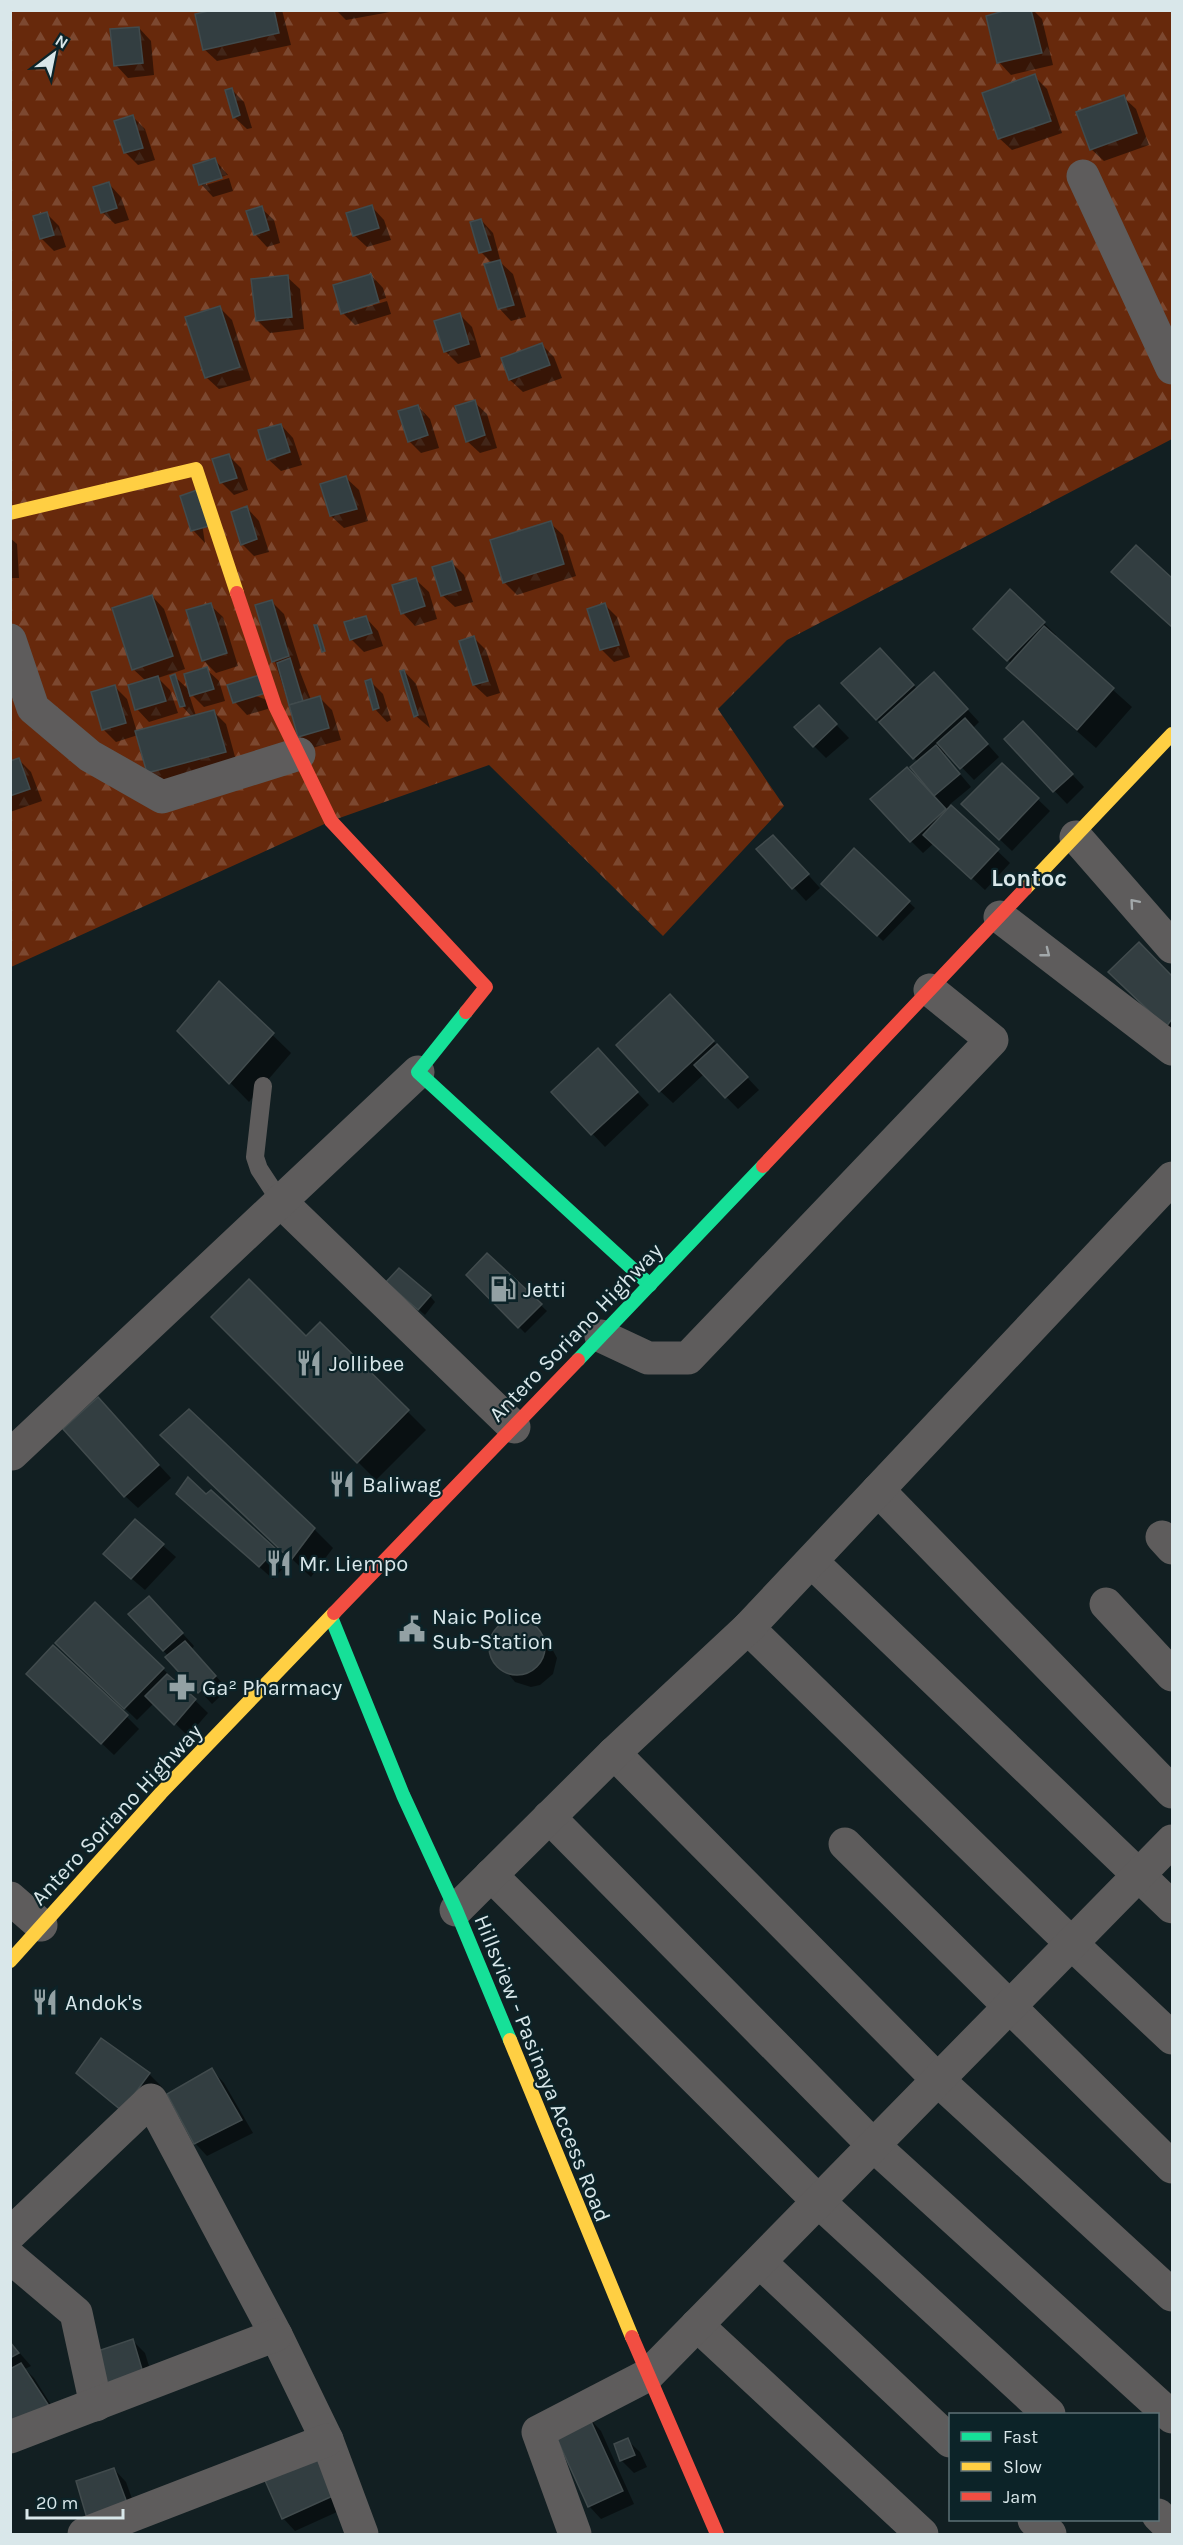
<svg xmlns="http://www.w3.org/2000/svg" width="1183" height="2545" viewBox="0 0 1183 2545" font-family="Karla,sans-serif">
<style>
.forest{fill:url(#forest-firs)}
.shadow{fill:#0007;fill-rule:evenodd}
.building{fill:#333e41;stroke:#414b4d;stroke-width:1.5}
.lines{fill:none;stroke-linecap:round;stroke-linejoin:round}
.lane{stroke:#5e5c5c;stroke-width:18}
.street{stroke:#5e5c5c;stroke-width:33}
.fast{stroke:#16e098;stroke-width:14}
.slow{stroke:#ffcf43;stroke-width:14}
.jam{stroke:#f24e42;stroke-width:14}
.oneway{stroke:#a2a8aa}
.labels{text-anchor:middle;stroke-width:4.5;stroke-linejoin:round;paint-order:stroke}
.poi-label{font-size:22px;fill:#d9e7ea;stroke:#0c2328;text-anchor:start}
.street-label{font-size:22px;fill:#d9e7ea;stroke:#0c2328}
.neighbourhood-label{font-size:24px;font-weight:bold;fill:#d9e7ea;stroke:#0c2328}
</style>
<defs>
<pattern id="forest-firs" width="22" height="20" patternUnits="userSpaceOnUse" patternTransform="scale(1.5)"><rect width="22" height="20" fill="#67290c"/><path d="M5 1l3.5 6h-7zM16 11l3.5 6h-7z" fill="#7c4830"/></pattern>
</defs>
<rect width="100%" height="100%" fill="#121f22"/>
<path class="forest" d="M10,11H1172V439L787,640L718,709L784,806L663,936L489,765L331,821L11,967Z"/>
<g class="shadow">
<path d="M220,10H282L291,45L217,61L204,49Z"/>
<path d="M336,10H390V12L346,20Z"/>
<path d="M1014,10H1033L1042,19L1053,65L1011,75L999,62Z"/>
<path d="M139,28L151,41L154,75L128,78L116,65Z"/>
<path d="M1034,76L1047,89L1062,133L1012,150L999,138Z"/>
<path d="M232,90L244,102L252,128L247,129L234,117Z"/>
<path d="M1123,97L1136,109L1149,145L1104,161L1091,149Z"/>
<path d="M133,117L145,129L155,160L138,165L125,152Z"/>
<path d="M215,160L228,175L206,181V185L229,178L233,191L213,197L201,184Z"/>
<path d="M109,184L121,197L129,220L115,224L102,212Z"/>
<path d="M372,207L384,220L391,240L367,247L354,235Z"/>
<path d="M261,208L274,220L280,243L267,247L255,234Z"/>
<path d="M46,213L59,226L66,247L54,251L42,239L35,217Z"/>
<path d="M481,220L493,233L501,263L513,274L526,317L511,321L499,308L492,263L481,252Z"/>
<path d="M371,275L383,288L391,314L355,325L343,313ZM386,298L387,301L348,313V310Z"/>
<path d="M287,277L300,289L304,329L270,333L257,320Z"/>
<path d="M219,307L232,320L251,380L219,389L206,377Z"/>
<path d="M460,315L472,327L481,357L458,364L446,352L436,322Z"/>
<path d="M542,345L554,357L562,378L523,392L510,380Z"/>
<path d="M474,402L487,414L497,448L480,453L467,441Z"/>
<path d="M418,406L430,419L439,448L421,453L409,441Z"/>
<path d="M281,425L293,438L302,465L281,471L268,459Z"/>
<path d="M229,456L241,468L248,490L234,495L221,482Z"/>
<path d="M346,478L359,490L368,521L344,528L331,516Z"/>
<path d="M197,492L205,543L193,530Z"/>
<path d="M247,508L259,521L269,552L254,556L242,544Z"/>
<path d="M550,523L563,535L576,576L517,595L504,582Z"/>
<path d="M10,538L17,544L19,578H10Z"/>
<path d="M1136,547L1172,580V626L1119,578Z"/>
<path d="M452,563L464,575L473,602L455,607L442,595Z"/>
<path d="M416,580L429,592L437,619L415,626L403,613Z"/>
<path d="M152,596L164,609L185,669L158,678L170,690L178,713L149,722L137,709L146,681L133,669Z"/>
<path d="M272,602L284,614L301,668L299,669L311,700L320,698L332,710L341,740L312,748L299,736L257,606Z"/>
<path d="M210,605L223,617L238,666L216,673L203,660Z"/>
<path d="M605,605L617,617L630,657L614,662L601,649Z"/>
<path d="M366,618L378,631L383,646L364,652L351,639Z"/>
<path d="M1044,623L1056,635L1054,637L1132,707L1096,748L1027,687L1009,668L1012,664L975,629Z"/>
<path d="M474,638L486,650L500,693L487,697L474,685L461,642Z"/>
<path d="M892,662L917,689L946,686L979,722L973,728L999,757L974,780L947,752L944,755L971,787L949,805L1010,863L985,890L934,843L923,853L911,841L924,783L918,762L843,683Z"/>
<path d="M206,669L219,681L225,701L204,707L188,691L196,716L213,711L226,724L237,764L161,785L148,772L138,735L116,742L103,729L115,687L127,699L137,732L192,717L182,706L174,676L191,692Z"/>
<path d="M404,671L416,684L430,728L416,716Z"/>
<path d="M370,681L383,694L391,720L387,722L375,709Z"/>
<path d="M229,686L281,705L247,715L235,702Z"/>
<path d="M819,707L849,738L826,758L814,746Z"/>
<path d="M1036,736L1084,787L1067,804L1006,740Z"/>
<path d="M18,759L31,772L42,801L10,812V762Z"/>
<path d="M1002,765L1050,811L1012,851L976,817Z"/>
<path d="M758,849H785L820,888L806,901Z"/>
<path d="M854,851L915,908L883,941L823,884Z"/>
<path d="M1139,944L1172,978V1032L1122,984Z"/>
<path d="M220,984L291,1053L249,1102L180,1031Z"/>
<path d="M683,1009L759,1090L738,1109L704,1074L673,1103L660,1091Z"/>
<path d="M610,1063L649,1105L605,1147L553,1092Z"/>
<path d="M487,1255L547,1311L525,1333L468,1275Z"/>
<path d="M394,1288L430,1296L435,1302L425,1315Z"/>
<path d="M213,1317L306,1338L320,1324L426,1430L376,1480Z"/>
<path d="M110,1412L171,1478L138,1508L125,1496Z"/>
<path d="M181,1454L314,1529L333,1548L311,1577Z"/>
<path d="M211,1492L288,1563L273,1579L190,1506Z"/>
<path d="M135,1521L176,1557L145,1590L117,1566Z"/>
<path d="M161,1610L194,1646L191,1650L228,1689L212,1704L130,1614Z"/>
<path d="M512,1621L529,1624L536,1629L549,1643L557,1658L553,1674L540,1685L531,1687L515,1682L492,1654L493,1637L497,1630Z"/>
<path d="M57,1643L163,1669L208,1713L188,1736L154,1703L137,1720Z"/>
<path d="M41,1686L126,1716L139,1729L114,1755Z"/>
<path d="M101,2040L149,2074L162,2087L136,2122L78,2073Z"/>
<path d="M212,2070L224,2083L253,2133L207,2156L195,2143Z"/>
<path d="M132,2340L145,2353L156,2389L121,2401Z"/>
<path d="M10,2342L31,2366L25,2369L34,2378L62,2422L10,2432Z"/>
<path d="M589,2418L601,2431L634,2504L601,2519L589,2506Z"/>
<path d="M627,2440L640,2452L647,2467L634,2473L621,2460Z"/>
<path d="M320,2454L348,2507L295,2531L283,2518Z"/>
<path d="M114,2469L126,2482L140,2521L107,2534Z"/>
</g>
<g class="building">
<path d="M213,10H274L279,33L203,50L195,14Z"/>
<path d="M1007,10H1031L1042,53L997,63L986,16Z"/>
<path d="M139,27L143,63L114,66L110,29Z"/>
<path d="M1035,74L1051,121L998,139L982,93Z"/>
<path d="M232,88L240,115L233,118L225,90Z"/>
<path d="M1124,95L1137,133L1090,150L1076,112Z"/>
<path d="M133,115L143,148L124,153L114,121Z"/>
<path d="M215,158L222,178L199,185L193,165Z"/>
<path d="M109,182L117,208L101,213L93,187Z"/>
<path d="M372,205L379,228L353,236L346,213Z"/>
<path d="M262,206L269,230L254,235L246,211Z"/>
<path d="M47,212L54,235L40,239L33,216Z"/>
<path d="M481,219L491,250L479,253L470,222Z"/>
<path d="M500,260L514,305L498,309L484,264Z"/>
<path d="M371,274L379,302L341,314L333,285Z"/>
<path d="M288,275L292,317L256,321L251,279Z"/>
<path d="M220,306L240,367L205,378L185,317Z"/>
<path d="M460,313L469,344L444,352L434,321Z"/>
<path d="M542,343L550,365L509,380L501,358Z"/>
<path d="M475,400L485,435L466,442L455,406Z"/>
<path d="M418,405L428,435L408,442L398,411Z"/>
<path d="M281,424L290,452L267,460L258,430Z"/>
<path d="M229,454L237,478L220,483L212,459Z"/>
<path d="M346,476L357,509L330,516L320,484Z"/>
<path d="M197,490L209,526L191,531L180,496Z"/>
<path d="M247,506L257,539L241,545L231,512Z"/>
<path d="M551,521L564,564L503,583L490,540Z"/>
<path d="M1136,545L1172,578V627L1111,572Z"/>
<path d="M452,561L461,590L441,596L432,567Z"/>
<path d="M416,578L425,606L401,614L392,585Z"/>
<path d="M1010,589L1045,622L1007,661L973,629Z"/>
<path d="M152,595L173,656L132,670L112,608Z"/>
<path d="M272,600L289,656L272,662L255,605Z"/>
<path d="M211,603L227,653L202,661L186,610Z"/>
<path d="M605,603L619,645L600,650L587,609Z"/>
<path d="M366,616L372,633L350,640L344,622Z"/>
<path d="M314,625H317L325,651L322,652Z"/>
<path d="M1044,626L1114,688L1077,730L1006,668Z"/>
<path d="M474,636L488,681L473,685L459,641Z"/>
<path d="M880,648L914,685L876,720L841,683Z"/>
<path d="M290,658L303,701L289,705L277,663Z"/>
<path d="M207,667L214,689L190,696L184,674Z"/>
<path d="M404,670L418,715L414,717L400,671Z"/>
<path d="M934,672L968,709L913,759L879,722Z"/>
<path d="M175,674L185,706L180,707L170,676Z"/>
<path d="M263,674L269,692L233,703L227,685Z"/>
<path d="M158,676L166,701L135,710L128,685Z"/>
<path d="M371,679L379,708L373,710L365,681Z"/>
<path d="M115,685L126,723L102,730L91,692Z"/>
<path d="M320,696L329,728L298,737L289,705Z"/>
<path d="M819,705L837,724L813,747L794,727Z"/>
<path d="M214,710L226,752L147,773L135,731Z"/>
<path d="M965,718L988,744L960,769L937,743Z"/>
<path d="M1023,721L1073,774L1053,792L1004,739Z"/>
<path d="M936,745L960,774L934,796L910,767Z"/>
<path d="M19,758L30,789L10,796V761Z"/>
<path d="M1002,763L1039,798L999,840L961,804Z"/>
<path d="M907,767L946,809L910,842L870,799Z"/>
<path d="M951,805L999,849L971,879L923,835Z"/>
<path d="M773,835L809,874L792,889L756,849Z"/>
<path d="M854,848L910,901L877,936L821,884Z"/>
<path d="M1139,942L1172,976V1019L1166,1027L1108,972Z"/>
<path d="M219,981L274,1033L229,1084L177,1031Z"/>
<path d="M670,994L714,1041L659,1092L616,1045Z"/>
<path d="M717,1044L748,1077L725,1098L694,1065Z"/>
<path d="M598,1048L638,1092L591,1135L551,1092Z"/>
<path d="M487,1253L542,1304L518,1328L466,1275Z"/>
<path d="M399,1268L431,1295L418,1310L386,1282Z"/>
<path d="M249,1279L306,1336L320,1322L409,1410L357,1463L211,1317Z"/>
<path d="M98,1397L159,1465L124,1497L63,1429Z"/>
<path d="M189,1409L315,1528L291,1560L160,1435Z"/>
<path d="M188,1477L206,1494L211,1490L276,1549L259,1567L176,1494Z"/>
<path d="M135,1519L164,1544L131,1579L103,1554Z"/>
<path d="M149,1596L183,1633L163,1651L128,1614Z"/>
<path d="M95,1602L164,1668L124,1709L55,1643Z"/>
<circle cx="517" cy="1647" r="28"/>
<path d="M185,1641L216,1676L198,1693L165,1657Z"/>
<path d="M53,1645L128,1715L101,1744L26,1674Z"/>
<path d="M167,1674L196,1699L174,1725L145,1696Z"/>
<path d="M101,2038L150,2073L122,2111L76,2073Z"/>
<path d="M212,2068L242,2120L194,2144L167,2094Z"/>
<path d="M133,2339L144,2376L107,2390L98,2351Z"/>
<path d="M10,2342L19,2353L10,2358Z"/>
<path d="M21,2363L51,2409L10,2428V2369Z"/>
<path d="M589,2417L623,2491L588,2507L554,2432Z"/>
<path d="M628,2438L635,2455L620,2461L614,2444Z"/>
<path d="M320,2453L337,2494L282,2519L263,2476Z"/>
<path d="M114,2468L129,2508L89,2525L76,2481Z"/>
</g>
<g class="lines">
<path class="lane" d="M263,1086L255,1157L259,1169L280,1201"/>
<g class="street">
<path d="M1083,176L1172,368"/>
<path d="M10,640L33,708L90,756L162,797L299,754"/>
<path d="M1076,837L1172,947"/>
<path d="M1000,917L1172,1049"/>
<path d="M280,1201L514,1427"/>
<path d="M601,1336L648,1358H688L992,1040L930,990"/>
<path d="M12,1454L418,1072"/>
<path d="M878,1490L1172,1792"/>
<path d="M1162,1537L1172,1548"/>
<path d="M812,1562L1172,1907"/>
<path d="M1106,1604L1172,1675"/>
<path d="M748,1628L1072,1944L1172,2038"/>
<path d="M614,1753L938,2080L1172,2295"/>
<path d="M549,1817L873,2145L1172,2417"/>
<path d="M845,1844L1172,2167"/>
<path d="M491,1875L819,2202L1049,2414"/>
<path d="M10,1898L41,1925"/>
<path d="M456,1910L614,1753L748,1628L1172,1178"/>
<path d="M10,2234L151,2100L276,2335L327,2440L362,2534"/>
<path d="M10,2257L76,2313L96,2405"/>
<path d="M761,2263L950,2441"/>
<path d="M697,2325L922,2534"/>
<path d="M10,2437L276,2335"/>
<path d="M1158,2515L1172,2529"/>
<path d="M1034,2520L1050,2534"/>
<path d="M84,2534L327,2440"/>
<path d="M575,2534L538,2432L648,2375L1172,1841"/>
</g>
<g class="fast">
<path d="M466,1012L418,1072L650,1285"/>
<path d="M578,1360L763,1166"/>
<path d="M331,1617L403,1795L456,1910L510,2040"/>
</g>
<g class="slow">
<path d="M10,513L196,469L237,593"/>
<path d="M1025,889L1172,734"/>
<path d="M10,1961L161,1793L334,1613"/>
<path d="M510,2040L632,2337"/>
</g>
<g class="jam">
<path d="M237,593L275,706L331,821L486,987L466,1012"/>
<path d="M763,1166L1025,889"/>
<path d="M334,1613L578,1360"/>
<path d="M632,2337L717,2534"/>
</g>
</g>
<defs><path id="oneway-chevron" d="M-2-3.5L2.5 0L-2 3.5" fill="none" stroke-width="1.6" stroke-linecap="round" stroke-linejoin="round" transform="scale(1.5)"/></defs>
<g class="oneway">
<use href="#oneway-chevron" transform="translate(1134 903) rotate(-131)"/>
<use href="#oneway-chevron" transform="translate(1046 953) rotate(38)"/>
</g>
<defs>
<g id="fuel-bare" transform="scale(2.07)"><path d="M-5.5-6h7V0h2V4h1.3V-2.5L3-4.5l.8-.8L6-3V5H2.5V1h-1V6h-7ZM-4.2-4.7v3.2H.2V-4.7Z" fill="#93a1a4" stroke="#0c2328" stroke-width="2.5" paint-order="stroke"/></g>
<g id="restaurant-bare" transform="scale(2.07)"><path d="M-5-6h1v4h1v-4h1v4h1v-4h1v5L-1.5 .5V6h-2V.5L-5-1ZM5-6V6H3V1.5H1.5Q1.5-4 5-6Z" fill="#93a1a4" stroke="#0c2328" stroke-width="2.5" paint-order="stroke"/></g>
<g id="civic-bare" transform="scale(2.07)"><path d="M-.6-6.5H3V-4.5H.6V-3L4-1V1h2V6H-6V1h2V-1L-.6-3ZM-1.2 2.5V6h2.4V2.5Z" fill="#93a1a4" stroke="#0c2328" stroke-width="2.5" paint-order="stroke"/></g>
<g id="pharmacy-bare" transform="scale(2.07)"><path d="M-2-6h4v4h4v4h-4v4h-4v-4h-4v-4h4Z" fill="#93a1a4" stroke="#0c2328" stroke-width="2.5" paint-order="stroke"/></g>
</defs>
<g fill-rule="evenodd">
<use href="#fuel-bare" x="503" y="1289"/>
<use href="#restaurant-bare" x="309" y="1363"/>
<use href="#restaurant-bare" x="342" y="1484"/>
<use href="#restaurant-bare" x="279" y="1563"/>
<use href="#civic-bare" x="412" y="1629"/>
<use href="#pharmacy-bare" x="182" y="1687"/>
<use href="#restaurant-bare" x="45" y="2002"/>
</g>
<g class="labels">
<g class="poi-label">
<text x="523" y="1297">Jetti</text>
<text x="329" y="1371">Jollibee</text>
<text x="362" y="1492">Baliwag</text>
<text x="299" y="1571">Mr. Liempo</text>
<text x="432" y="1624">Naic Police<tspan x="432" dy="25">Sub-Station</tspan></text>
<text x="202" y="1695">Ga² Pharmacy</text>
<text x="65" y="2010">Andok's</text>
</g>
<g class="street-label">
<text transform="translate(575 1332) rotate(-46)" y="8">Antero Soriano Highway</text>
<text transform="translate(116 1814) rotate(-47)" y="8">Antero Soriano Highway</text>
<text transform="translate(543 2068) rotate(68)" y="8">Hillsview - Pasinaya Access Road</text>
</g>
<g class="neighbourhood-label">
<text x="1029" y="886">Lontoc</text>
</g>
</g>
<rect width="1183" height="2545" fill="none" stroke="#d9e7ea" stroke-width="24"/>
<rect x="949" y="2413" width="210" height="108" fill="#0c2328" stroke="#5e7176" stroke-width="1.5"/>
<rect x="961" y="2432" width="30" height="9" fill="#16e098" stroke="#5e7176" stroke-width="1.5"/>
<text x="1003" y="2443" font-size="18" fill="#d9e7ea">Fast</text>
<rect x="961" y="2462" width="30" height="9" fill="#ffcf43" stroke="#5e7176" stroke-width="1.5"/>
<text x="1003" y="2473" font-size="18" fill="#d9e7ea">Slow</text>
<rect x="961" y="2492" width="30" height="9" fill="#f24e42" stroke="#5e7176" stroke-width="1.5"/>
<text x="1003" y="2503" font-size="18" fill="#d9e7ea">Jam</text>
<g transform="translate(54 54) rotate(32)" stroke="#0c2328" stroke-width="4.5" paint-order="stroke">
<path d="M0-4.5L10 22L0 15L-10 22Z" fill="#d9e7ea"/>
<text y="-9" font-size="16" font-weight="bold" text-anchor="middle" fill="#d9e7ea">N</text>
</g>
<path d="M27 2509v9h96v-9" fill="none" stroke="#d9e7ea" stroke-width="3"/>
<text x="36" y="2509" font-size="18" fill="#d9e7ea" stroke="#0c2328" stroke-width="4.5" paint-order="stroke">20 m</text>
</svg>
